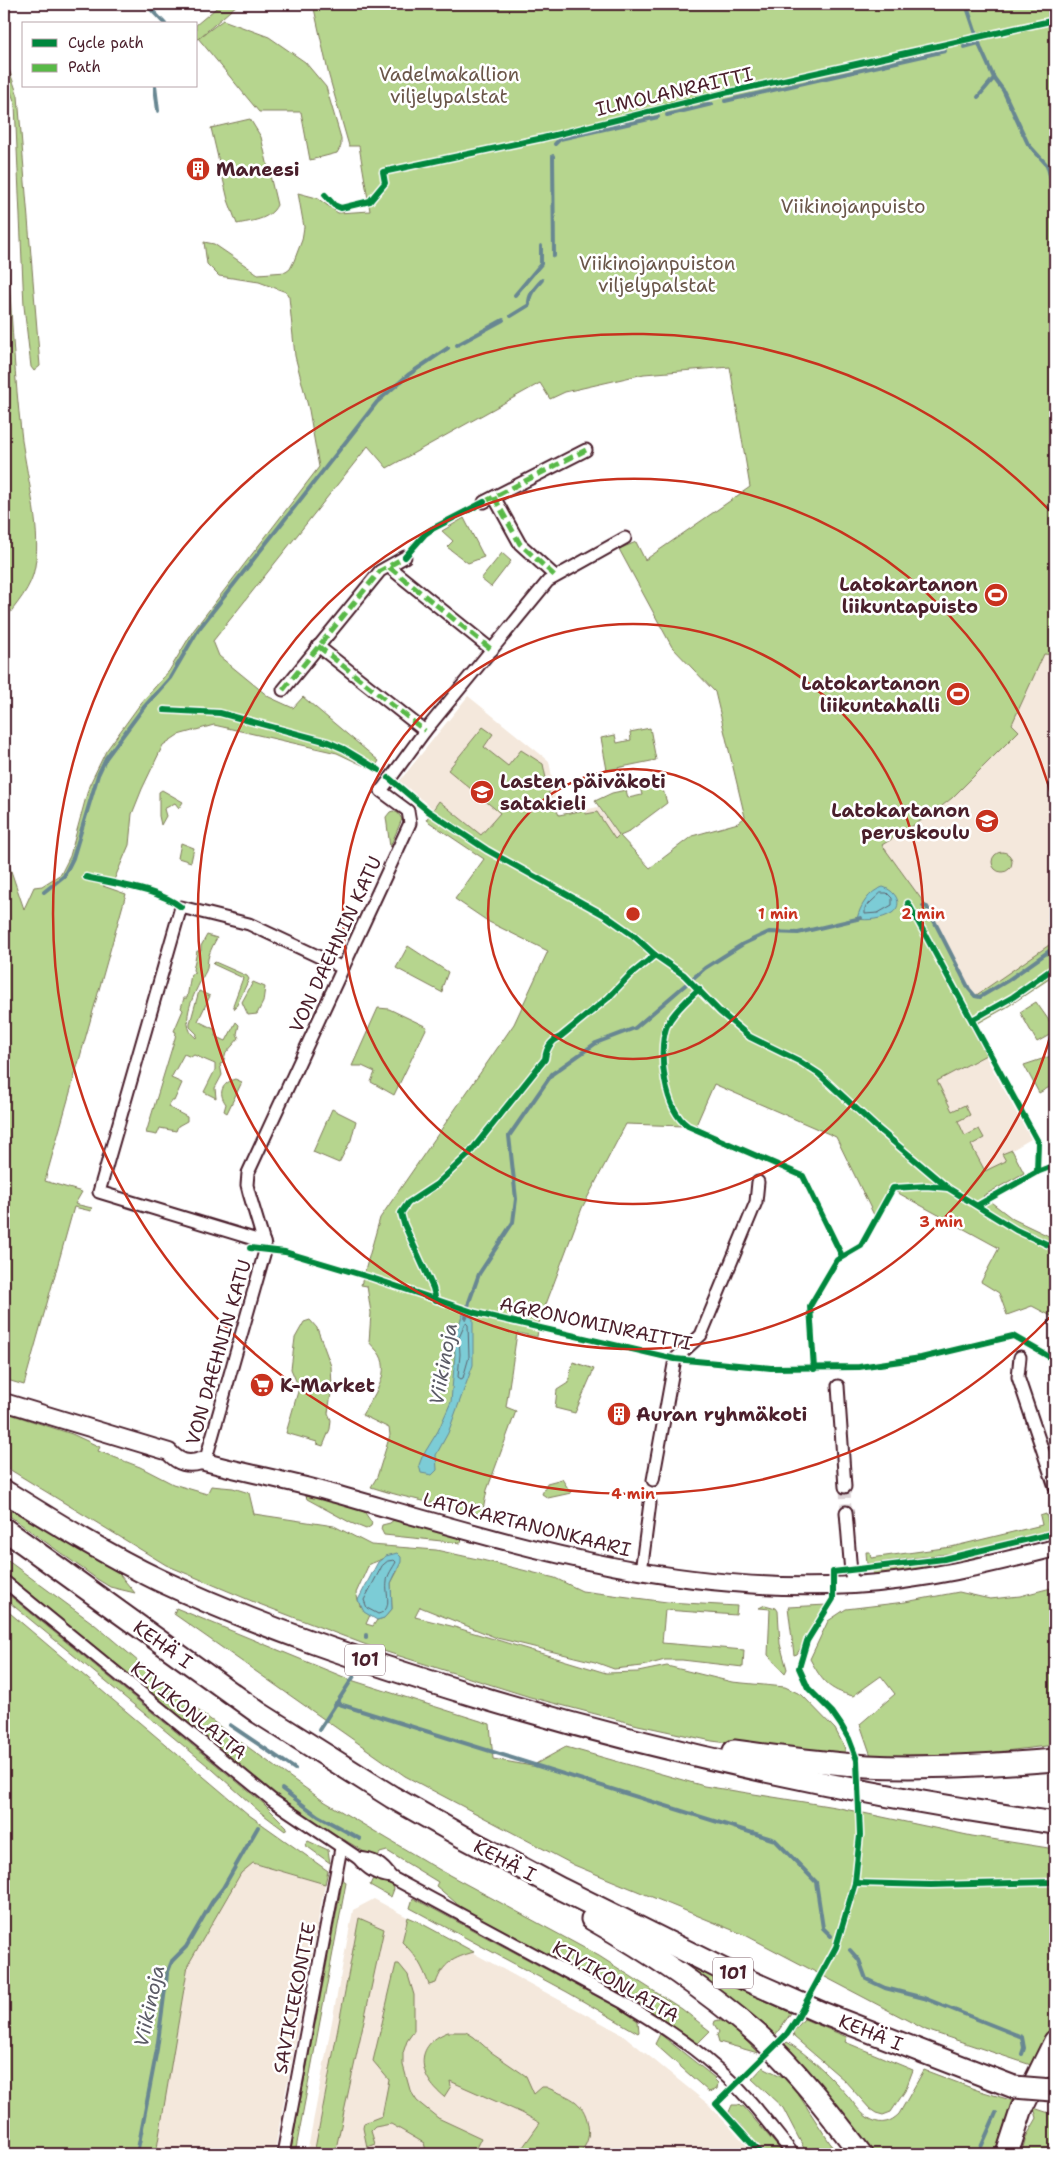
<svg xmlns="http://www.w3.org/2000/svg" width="1059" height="2158" viewBox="0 0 1059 2158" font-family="'Shantell Sans',sans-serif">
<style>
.built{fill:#f4e8dc}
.green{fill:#b6d58e;stroke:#807a5c;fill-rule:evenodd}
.water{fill:#7cccd6;stroke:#688792}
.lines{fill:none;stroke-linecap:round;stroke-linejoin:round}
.shore{stroke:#5e646f;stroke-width:1}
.stream{stroke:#688792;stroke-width:4}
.street-tunnel{stroke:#dbd2d5;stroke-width:11;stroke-dasharray:11 5.5;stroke-linecap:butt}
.street-casing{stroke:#4a1f2b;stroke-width:15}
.secondary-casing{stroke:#4a1f2b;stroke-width:20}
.highway-casing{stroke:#4a1f2b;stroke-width:25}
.street{stroke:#fff;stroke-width:11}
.secondary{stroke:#fff;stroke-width:16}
.highway{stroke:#fff;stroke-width:21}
.highway-bridge-casing{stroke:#4a1f2b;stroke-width:25;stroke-linecap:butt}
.highway-bridge{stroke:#fff;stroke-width:21}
.quiet{stroke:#58b947;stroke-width:5;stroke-dasharray:10 5;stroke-linecap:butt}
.cycleway-casing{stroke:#fff;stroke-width:9}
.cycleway{stroke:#00873e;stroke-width:6}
.ring{fill:none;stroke:#c8321e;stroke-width:2.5}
.labels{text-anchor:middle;stroke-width:5;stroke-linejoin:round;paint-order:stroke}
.shield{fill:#fff;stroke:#80626b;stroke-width:1}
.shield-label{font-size:18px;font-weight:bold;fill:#4a1f2b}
.park-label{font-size:19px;fill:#6a5649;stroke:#fff}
.street-label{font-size:19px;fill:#4a1f2b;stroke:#fff}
.poi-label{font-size:19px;font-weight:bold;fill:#4a1f2b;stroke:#fff;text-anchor:start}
.water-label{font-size:20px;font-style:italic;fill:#5c5c67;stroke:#fff}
.centre{fill:#c8321e;stroke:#fff;stroke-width:2.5}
.ring-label{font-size:15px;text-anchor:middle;font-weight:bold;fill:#c8321e;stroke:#fff;stroke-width:5;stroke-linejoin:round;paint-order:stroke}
</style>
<rect width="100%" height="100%" fill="#fff"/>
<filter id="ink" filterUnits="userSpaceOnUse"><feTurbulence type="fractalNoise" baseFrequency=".02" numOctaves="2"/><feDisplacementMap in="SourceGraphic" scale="10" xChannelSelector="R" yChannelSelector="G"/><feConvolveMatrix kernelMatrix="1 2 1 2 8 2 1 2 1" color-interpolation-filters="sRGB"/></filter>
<g filter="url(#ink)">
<g class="built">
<path d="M1044,653L1055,660V947L975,996L969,989L927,907L882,845L933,813L952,798L1019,731L1012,724Z"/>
<path d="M468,696L549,761L559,815L598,807L619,836L566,878L484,832L481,835L439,801L432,810L398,783Z"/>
<path d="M970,1028L1031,1139L1012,1150L1024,1173L982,1195L911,1052Z"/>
<path d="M252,1863L325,1884L274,2154H156L188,1965L241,1872Z"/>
<path d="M374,1899L622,2034L708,2104L755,2154H307L353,1910Z"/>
</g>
<g class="green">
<path d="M221,4H238L199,38L223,20L269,37L305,62L326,87L341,138V146L337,153L310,160L301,112H259L198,38L196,40V25Z"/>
<path d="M313,4H1055V655L1044,654L1012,724L1019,731L952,798L933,813L882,845L927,907L969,989L975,996L1055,941V975L1007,1007L971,1027L986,1055L937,1081L952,1111L965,1105L970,1115L958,1121L965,1136L979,1129L984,1138L971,1145L985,1171L1006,1161L1002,1154L1012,1150L1024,1173L983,1196L1013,1219L1055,1239V1318L1032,1306L1007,1315L999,1293L981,1282L999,1248L889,1188L874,1215L836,1137L714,1084L693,1132L684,1126L626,1124L582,1208L539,1323L537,1337L517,1333L506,1407L516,1411L487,1490L482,1515C445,1505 407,1499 371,1487L377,1477L390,1435L389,1428L362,1415C372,1398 391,1375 380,1355C377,1350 372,1346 369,1342L371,1313L367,1286L361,1285L380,1218L514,1024L548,951L489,922L455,899L484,859L426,820L439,801L481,835L500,813L448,770L483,727L493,734L484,747L508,766L521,750L543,764L550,798L559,815L585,810L586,814L597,812L615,839L619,835L595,801L612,793L626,790L628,798L642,795L640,787L661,783L667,803L627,833L620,836L650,868L692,836L738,823L745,817L715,692L672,647L619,549L636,542L645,560L750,487L730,367L644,374L565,392L550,399L540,383L387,468L368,446L213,641L219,656L269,697L293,708L303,697L379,761L373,770L337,753L214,725L178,735L163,745L142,789L132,814L129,845L114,880L103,886L126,894L45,1181L82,1192L75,1204L92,1208L91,1211L74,1207L24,1385L4,1379V799L10,868L24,909L34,887L42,886L61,874L70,856L89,786L106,751L141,703L169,671L193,631L319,467L309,410L295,356L289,297L286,292L259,282L219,276L207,264L204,242L214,244L258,274L286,272L290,269L294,261L302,240L304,227L298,193L317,198L338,213L370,211L359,146H349L329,76Z"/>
<path d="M4,55L18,96L40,366L34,371L31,367L24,306L15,104L4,71Z"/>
<path d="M250,119L261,137L277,205C270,220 251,221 237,224L228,200L211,128Z"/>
<path d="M4,139C8,185 7,230 9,275C12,327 15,379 21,431C25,472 42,526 35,566C32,588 16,604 4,621Z"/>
<path d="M464,518L484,557L468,563L447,547L453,541L442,531Z"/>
<path d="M502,553L511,561L491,587L481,579Z"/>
<path d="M650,728L656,760L607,770L601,738L615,735L617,743L631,740L630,732Z"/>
<path d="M162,790L183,802L179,808L175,803L164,809L166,816L161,825L159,816V792Z"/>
<path d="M393,811L398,813L402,819L390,847L386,817L390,812Z"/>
<path d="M181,843L194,848L191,862L178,858Z"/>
<circle cx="1002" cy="862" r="10"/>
<path d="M207,935L217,938C214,943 211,949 209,955C207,960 208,966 206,971C197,988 176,1023 196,1038L197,1034L190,1027V1023L199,991L210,996L198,1021L216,1030L215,1036L226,1041L236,1022L239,1025L237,1034L239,1038L226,1053L223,1063L220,1064L222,1075L215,1088L216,1098L204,1092L215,1070V1064L194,1055L191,1057L184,1054L171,1078L182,1083L174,1101H171L168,1107L187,1117V1121L178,1126L176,1131L160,1128L157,1135L146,1133L175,1038L176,1032L174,1031L183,1010L181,1008L184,998H187L191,974L195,973L193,970L197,951H201V946Z"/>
<path d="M408,946L448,972L442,988L443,993L396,968Z"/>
<path d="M215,962L247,976L249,979L235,1009L233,1005L243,978L215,965L213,964Z"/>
<path d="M253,982L265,987L263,1002L257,1014L248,1015L242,1002Z"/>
<path d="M1036,1002L1055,1029V1032L1037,1042L1020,1012Z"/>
<path d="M378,1008L389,1009L427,1027L394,1095L371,1082L375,1072L362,1066H352Z"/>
<path d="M1054,1055L1055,1084L1039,1093L1024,1065Z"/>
<path d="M235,1079L242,1082L227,1113L224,1111L226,1104C217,1092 223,1083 235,1079Z"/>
<path d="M332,1109L356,1121L351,1140L339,1163L313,1152Z"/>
<path d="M310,1320L317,1328L331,1366L332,1387L328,1413L331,1420L330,1429L323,1446L317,1444V1442L286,1433L299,1388L291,1369L295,1338L304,1322Z"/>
<path d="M573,1362L594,1369L575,1413L555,1408L557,1390L568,1383Z"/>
<path d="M4,1412L72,1434L100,1447L98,1451L140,1467L173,1484L207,1494L211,1486L233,1488L249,1493L254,1514L334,1526L371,1545L436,1550L482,1560L555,1578L582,1591L667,1602L737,1606L736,1615L665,1610L662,1643L744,1650L743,1667L682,1660H665L643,1666L614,1669L595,1662L497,1638L420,1607L415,1617L451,1626L606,1673L638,1672L667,1666L732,1682L785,1687L802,1695L835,1729L844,1746L847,1758L712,1741L638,1725L530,1697L377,1649L254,1602L166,1565L4,1466ZM394,1555L398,1570L391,1583L392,1609L384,1618L377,1620L373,1626L366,1624L370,1615L360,1606L356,1593L369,1564C378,1562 385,1556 394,1555Z"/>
<path d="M562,1479L571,1493L548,1498L542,1494L547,1483Z"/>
<path d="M305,1493L363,1510L372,1523L371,1526L366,1529L351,1523L307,1499Z"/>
<path d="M4,1500L115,1569L135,1593L110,1587L97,1579L4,1512Z"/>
<path d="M1046,1514L1050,1530L954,1553L867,1564L866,1552H870L871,1558L951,1547L1042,1525L1040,1516Z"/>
<path d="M395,1519L462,1538L461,1543L384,1535L381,1529L382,1525L390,1523Z"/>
<path d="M978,1553L979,1556L954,1565L873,1576L872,1570L945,1561Z"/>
<path d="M4,1558L94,1624L178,1695L231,1735L322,1800L440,1870L599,1956L682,2009L710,2031L698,2043L641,2004L462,1908L436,1886L438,1882L387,1851L380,1853L376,1859L312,1820L275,1793L4,1572Z"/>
<path d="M1055,1587V1745L980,1754L871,1756L860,1724L895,1694L881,1676L853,1696C828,1690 822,1681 810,1659L828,1621L846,1609L905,1602L959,1592L990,1599L1020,1596Z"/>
<path d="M4,1591L263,1803L287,1827L285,1831L260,1812L213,1770L4,1598Z"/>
<path d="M765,1605L776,1608L778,1611L780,1644L787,1669L785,1673L768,1655L770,1609L759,1608Z"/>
<path d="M827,1605L797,1654L794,1655L788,1607Z"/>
<path d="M4,1608L249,1815L328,1871L325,1884L253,1863L241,1873L188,1965L156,2154H4Z"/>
<path d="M176,1608L351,1680L490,1724L493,1759L532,1766L566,1747L704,1786L835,1807L972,1836L1055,1849V2023L1031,2065L926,2030L747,1936L574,1865L405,1776L174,1614Z"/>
<path d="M308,1841L328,1850L330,1863L305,1845Z"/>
<path d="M374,1876L393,1886L394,1889L391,1897L370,1885Z"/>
<path d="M343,1879L346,1883L295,2154H290Z"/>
<path d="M413,1898L622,2010L638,2021L639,2032L638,2033L567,1992L410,1908Z"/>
<path d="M408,1917L415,1920L474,1952C453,1958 443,1963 436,1983L429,1985C423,1967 416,1955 402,1942Z"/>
<path d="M359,1918L384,1929L335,2153L314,2154Z"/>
<path d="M680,1962L791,2013L774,2037Z"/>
<path d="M396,1964H399L408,1975L414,1995V2031L407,2041L403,2053V2065L410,2090L417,2101L438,2118L481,2138L473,2154H427L424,2143L391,2124L375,2127L371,2131L375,2144L367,2147L363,2128L364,2123L382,2116L389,2080L373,2061Z"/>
<path d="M804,2019L847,2037L845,2042L913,2070L905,2091L891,2112L883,2115L876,2113L870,2109L844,2080L794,2037L793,2032Z"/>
<path d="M719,2020L730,2025L758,2053L719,2042L717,2035L719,2032L714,2024L715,2021Z"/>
<path d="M448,2032H466L474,2037L491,2052L526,2076L534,2094L542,2087H546C567,2097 584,2099 588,2125C590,2137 587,2145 579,2154H518L540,2123L522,2113L450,2081L451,2086L444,2097C418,2076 413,2045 448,2032Z"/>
<path d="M660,2034L715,2078L714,2079L718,2083L717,2089L709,2092L655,2044Z"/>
<path d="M787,2042C809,2055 830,2076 847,2095C855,2104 861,2115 872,2120C882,2125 891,2122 899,2114L924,2070L977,2090L1017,2102L998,2154H868L780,2049Z"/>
<path d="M763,2067L789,2080L830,2143L839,2154H807L783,2108L752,2079Z"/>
<path d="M732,2105H739L741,2107L743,2106L784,2154H766L729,2112Z"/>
<path d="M1034,2108L1055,2115V2154H1021L1026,2137L1037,2118Z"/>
</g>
<g class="water">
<path d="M883,887C894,890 905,904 892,913C882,919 868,921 857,919C860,906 869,891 883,887Z"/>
<path d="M463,1314L473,1318V1365L448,1433L436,1455L437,1470L432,1475L421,1473L419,1465L422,1457L438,1431L451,1402L455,1354L454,1337Z"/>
<path d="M397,1553L401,1557V1562L391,1583L392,1609L384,1618L377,1620L364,1612L358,1600L378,1562L386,1556Z"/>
</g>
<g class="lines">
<g class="shore">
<path d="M881,893H887L892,898V905L878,913L865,914V908Z"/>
<path d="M466,1323L468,1325L469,1357L463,1378L461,1379L458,1377L460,1354L459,1338Z"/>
<path d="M388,1561L394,1560L396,1562C393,1568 387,1575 387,1582C385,1594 394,1610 378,1614L367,1608L364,1600L382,1566Z"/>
</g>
<g class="stream">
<path d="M146,4L165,24"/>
<path d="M966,4L981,49L994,78L1003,90L1028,144L1047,165L1055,192"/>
<path d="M964,47L979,43"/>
<path d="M155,86L158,111"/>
<path d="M978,97L994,78"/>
<path d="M725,101L945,51"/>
<path d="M667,115L712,104"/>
<path d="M555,144L560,139L658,117"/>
<path d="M553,156L554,256"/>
<path d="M515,295L541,264V246"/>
<path d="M511,316L529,305C528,294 536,287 542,280"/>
<path d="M457,345L503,320"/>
<path d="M44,892L64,876L73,858L98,775L106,758L144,707L170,678L198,630L377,402L408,375L448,348"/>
<path d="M923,906L927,907L969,989L975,996L980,997L1007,981L1055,947"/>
<path d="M466,1318L469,1302L479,1274L513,1222L516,1199L509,1136L552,1074L596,1043L635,1028L705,968L743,944L769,932L798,933L861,918"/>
<path d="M366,1638V1635"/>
<path d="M336,1703L775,1840L816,1882L823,1928L831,1936"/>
<path d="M230,1725L295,1769"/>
<path d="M319,1730L354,1676"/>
<path d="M282,1789L318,1816L360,1839"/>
<path d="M850,1950L859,1960L866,1979L885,1988L924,1998L1022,2037L1024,2048L1022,2054"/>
<path d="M137,2154L157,2049L167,1974L172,1961L186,1947L212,1902L223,1888L258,1827"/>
<path d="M978,2154L996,2113"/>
</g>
<g class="street-tunnel">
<path d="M845,1487L846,1512"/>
<path d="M650,1503L653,1480"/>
</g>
<g class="street-casing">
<g id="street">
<path d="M494,497L520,544L555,576"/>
<path d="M484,502L586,450"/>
<path d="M389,567L492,650"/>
<path d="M318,646L425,731"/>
<path d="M283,690L380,571L405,557"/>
<path d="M264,1242L99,1192L181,907L249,924L343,968"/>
<path d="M1020,1357L1018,1377L1055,1487"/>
<path d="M838,1386L845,1487"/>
<path d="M205,1462L265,1251V1246L249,1193L247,1185L248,1173L410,823L408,811L381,791L425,731L548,581L625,538"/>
<path d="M653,1480L675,1359L701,1335L756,1202L758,1182"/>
<path d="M846,1512L852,1585"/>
<path d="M641,1572L650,1503"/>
<path d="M4,1581L272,1800L358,1858C368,1870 377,1875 391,1877L624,2003C655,2022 686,2041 713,2065C744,2090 768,2123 793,2154"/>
<path d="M358,1858C374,1859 382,1864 391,1877"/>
<path d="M283,2154L341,1848"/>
</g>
</g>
<g class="secondary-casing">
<path id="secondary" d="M4,1402L169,1452C179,1463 188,1465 201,1461C242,1472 284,1480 325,1491C500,1540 668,1596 853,1585C922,1581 988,1565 1055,1548"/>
</g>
<g class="highway-casing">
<g id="highway">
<path d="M4,1491C54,1522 105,1554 159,1580C260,1627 366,1662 473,1695C664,1753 857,1795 1055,1823"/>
<path d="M4,1529L259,1713L392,1797L463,1837L561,1889L724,1970L822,2013L1014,2087"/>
<path d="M734,1751C778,1757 823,1763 868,1766C930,1769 993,1765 1055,1760"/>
<path d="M592,1919C650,1952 706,1990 757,2034C796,2069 829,2112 861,2154"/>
<path d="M1007,2154L1022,2108L1055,2041"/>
</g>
</g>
<use href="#street" class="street"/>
<use href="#secondary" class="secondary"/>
<use href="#highway" class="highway"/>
<g class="highway-bridge-casing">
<path id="highway-bridge" d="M1014,2087L1052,2090"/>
</g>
<use href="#highway-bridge" class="highway-bridge"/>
<g class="quiet">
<path d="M494,497L520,544L555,576"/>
<path d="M484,502L586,450"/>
<path d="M389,567L492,650"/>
<path d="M318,646L425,731"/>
<path d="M283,690L380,571L405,557"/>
</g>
<g class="cycleway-casing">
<g id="cycleway">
<path d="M325,195L334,205L341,208L370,201L385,183L383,172L543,138L725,93L1055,20"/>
<path d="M405,557L425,534L432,529L484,502"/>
<path d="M164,710L220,713L328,742L344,749L379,770"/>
<path d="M389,778L428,811L487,850L606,916L633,935L655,955L684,975L720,1012L750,1037L799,1061L819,1074L876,1127L948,1188L1016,1230L1055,1248"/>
<path d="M86,877C114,884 158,889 181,907"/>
<path d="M908,903L1038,1142L1037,1172"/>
<path d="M699,989C689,998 670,1015 666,1028C658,1053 664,1110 688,1126L803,1176L842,1256"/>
<path d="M972,1020L1013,997L1055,967"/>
<path d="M978,1205L1037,1172L1055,1165"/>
<path d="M250,1248L285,1252L372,1278L476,1313L675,1359L771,1368L859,1367L921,1358L1013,1336L1055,1360"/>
<path d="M436,1300L433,1288L404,1224L401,1213L408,1203L437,1184L468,1155L545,1059C546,1049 551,1041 560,1037L608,998L629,976L655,955"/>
<path d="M814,1369L810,1306L837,1260L861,1246L893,1188L926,1186L948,1188"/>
<path d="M855,1883L931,1885L1055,1882"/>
<path d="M761,2154L716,2104L787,2034L798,2017L836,1947L855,1883L860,1835L857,1760L849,1739L841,1725L832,1712L808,1688L799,1668L807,1641L833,1599V1572L944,1559L1055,1533"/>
</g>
</g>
<use href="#cycleway" class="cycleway"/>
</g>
</g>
<g class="ring">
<circle cx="633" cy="914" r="145"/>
<circle cx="633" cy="914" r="290"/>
<path d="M1055 1019A435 435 0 1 1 1055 809"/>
<path d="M1054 1313A580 580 0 1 1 1054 515"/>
</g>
<defs>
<g id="building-disc" transform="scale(1.25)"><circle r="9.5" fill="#c8321e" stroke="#fff"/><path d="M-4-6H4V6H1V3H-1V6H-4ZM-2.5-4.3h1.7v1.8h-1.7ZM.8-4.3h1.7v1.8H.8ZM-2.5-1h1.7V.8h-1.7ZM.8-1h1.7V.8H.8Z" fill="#fff"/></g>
<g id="stadium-disc" transform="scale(1.25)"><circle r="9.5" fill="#c8321e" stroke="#fff"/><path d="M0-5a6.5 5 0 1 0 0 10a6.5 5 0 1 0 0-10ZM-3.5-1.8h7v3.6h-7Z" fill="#fff"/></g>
<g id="school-disc" transform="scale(1.25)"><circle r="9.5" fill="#c8321e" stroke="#fff"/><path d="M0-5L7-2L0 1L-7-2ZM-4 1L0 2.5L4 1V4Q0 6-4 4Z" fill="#fff"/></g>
<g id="supermarket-disc" transform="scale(1.25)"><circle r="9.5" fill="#c8321e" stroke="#fff"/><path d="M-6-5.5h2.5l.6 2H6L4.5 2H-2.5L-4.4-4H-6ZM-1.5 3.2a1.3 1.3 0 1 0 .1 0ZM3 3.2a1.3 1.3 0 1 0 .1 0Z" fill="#fff"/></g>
</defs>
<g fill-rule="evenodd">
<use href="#building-disc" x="198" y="169"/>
<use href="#stadium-disc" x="996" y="595"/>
<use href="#stadium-disc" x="958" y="694"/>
<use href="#school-disc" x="482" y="792"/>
<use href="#school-disc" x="987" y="821"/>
<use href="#supermarket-disc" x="262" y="1385"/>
<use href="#building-disc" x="619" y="1414"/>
</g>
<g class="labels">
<g class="shield">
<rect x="345" y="1644.5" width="40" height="31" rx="4"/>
<rect x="713" y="1957.5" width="40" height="31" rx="4"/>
</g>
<g class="shield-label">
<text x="365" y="1666">101</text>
<text x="733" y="1979">101</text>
</g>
<g class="park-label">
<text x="449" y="81">Vadelmakallion<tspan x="449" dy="22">viljelypalstat</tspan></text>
<text x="853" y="213">Viikinojanpuisto</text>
<text x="657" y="270">Viikinojanpuiston<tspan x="657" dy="22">viljelypalstat</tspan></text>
</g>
<g class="street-label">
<text transform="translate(674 91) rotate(-13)" y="7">ILMOLANRAITTI</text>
<text transform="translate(335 944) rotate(-65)" y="7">VON DAEHNIN KATU</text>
<text transform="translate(596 1323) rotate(12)" y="7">AGRONOMINRAITTI</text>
<text transform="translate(218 1352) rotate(-74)" y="7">VON DAEHNIN KATU</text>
<text transform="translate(527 1524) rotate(14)" y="7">LATOKARTANONKAARI</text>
<text transform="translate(163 1644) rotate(36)" y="7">KEHÄ I</text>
<text transform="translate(189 1710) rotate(39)" y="7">KIVIKONLAITA</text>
<text transform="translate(505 1860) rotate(28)" y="7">KEHÄ I</text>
<text transform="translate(616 1981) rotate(30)" y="7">KIVIKONLAITA</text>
<text transform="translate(294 1998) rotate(-79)" y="7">SAVIKIEKONTIE</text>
<text transform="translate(871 2032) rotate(22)" y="7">KEHÄ I</text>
</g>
<g class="poi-label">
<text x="216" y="176">Maneesi</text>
<text x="978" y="591" text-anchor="end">Latokartanon<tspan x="978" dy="22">liikuntapuisto</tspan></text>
<text x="940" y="690" text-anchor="end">Latokartanon<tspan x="940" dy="22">liikuntahalli</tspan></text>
<text x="500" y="788">Lasten päiväkoti<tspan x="500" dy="22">satakieli</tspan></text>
<text x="970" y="817" text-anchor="end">Latokartanon<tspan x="970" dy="22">peruskoulu</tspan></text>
<text x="280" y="1392">K-Market</text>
<text x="636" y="1421">Auran ryhmäkoti</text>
</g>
<g class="water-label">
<text transform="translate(443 1364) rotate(-80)" y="7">Viikinoja</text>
<text transform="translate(149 2006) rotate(-78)" y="7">Viikinoja</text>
</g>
</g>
<circle cx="633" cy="914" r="8" class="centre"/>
<g class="ring-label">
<text x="778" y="919">1 min</text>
<text x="923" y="919">2 min</text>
<text x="941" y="1227">3 min</text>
<text x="633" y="1499">4 min</text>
</g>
<rect width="1059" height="2158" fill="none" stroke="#fff" stroke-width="20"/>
<rect x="10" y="10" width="1039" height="2138" fill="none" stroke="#4a1f2b" stroke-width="2" filter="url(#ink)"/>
<rect x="22" y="22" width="175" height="65" fill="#ffffff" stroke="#b7a5aa"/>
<rect x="32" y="39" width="25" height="8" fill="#00873e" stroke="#b7a5aa"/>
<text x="68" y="48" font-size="15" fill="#4a1f2b">Cycle path</text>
<rect x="32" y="64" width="25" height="8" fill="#58b947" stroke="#b7a5aa"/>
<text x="68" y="72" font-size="15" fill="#4a1f2b">Path</text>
</svg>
